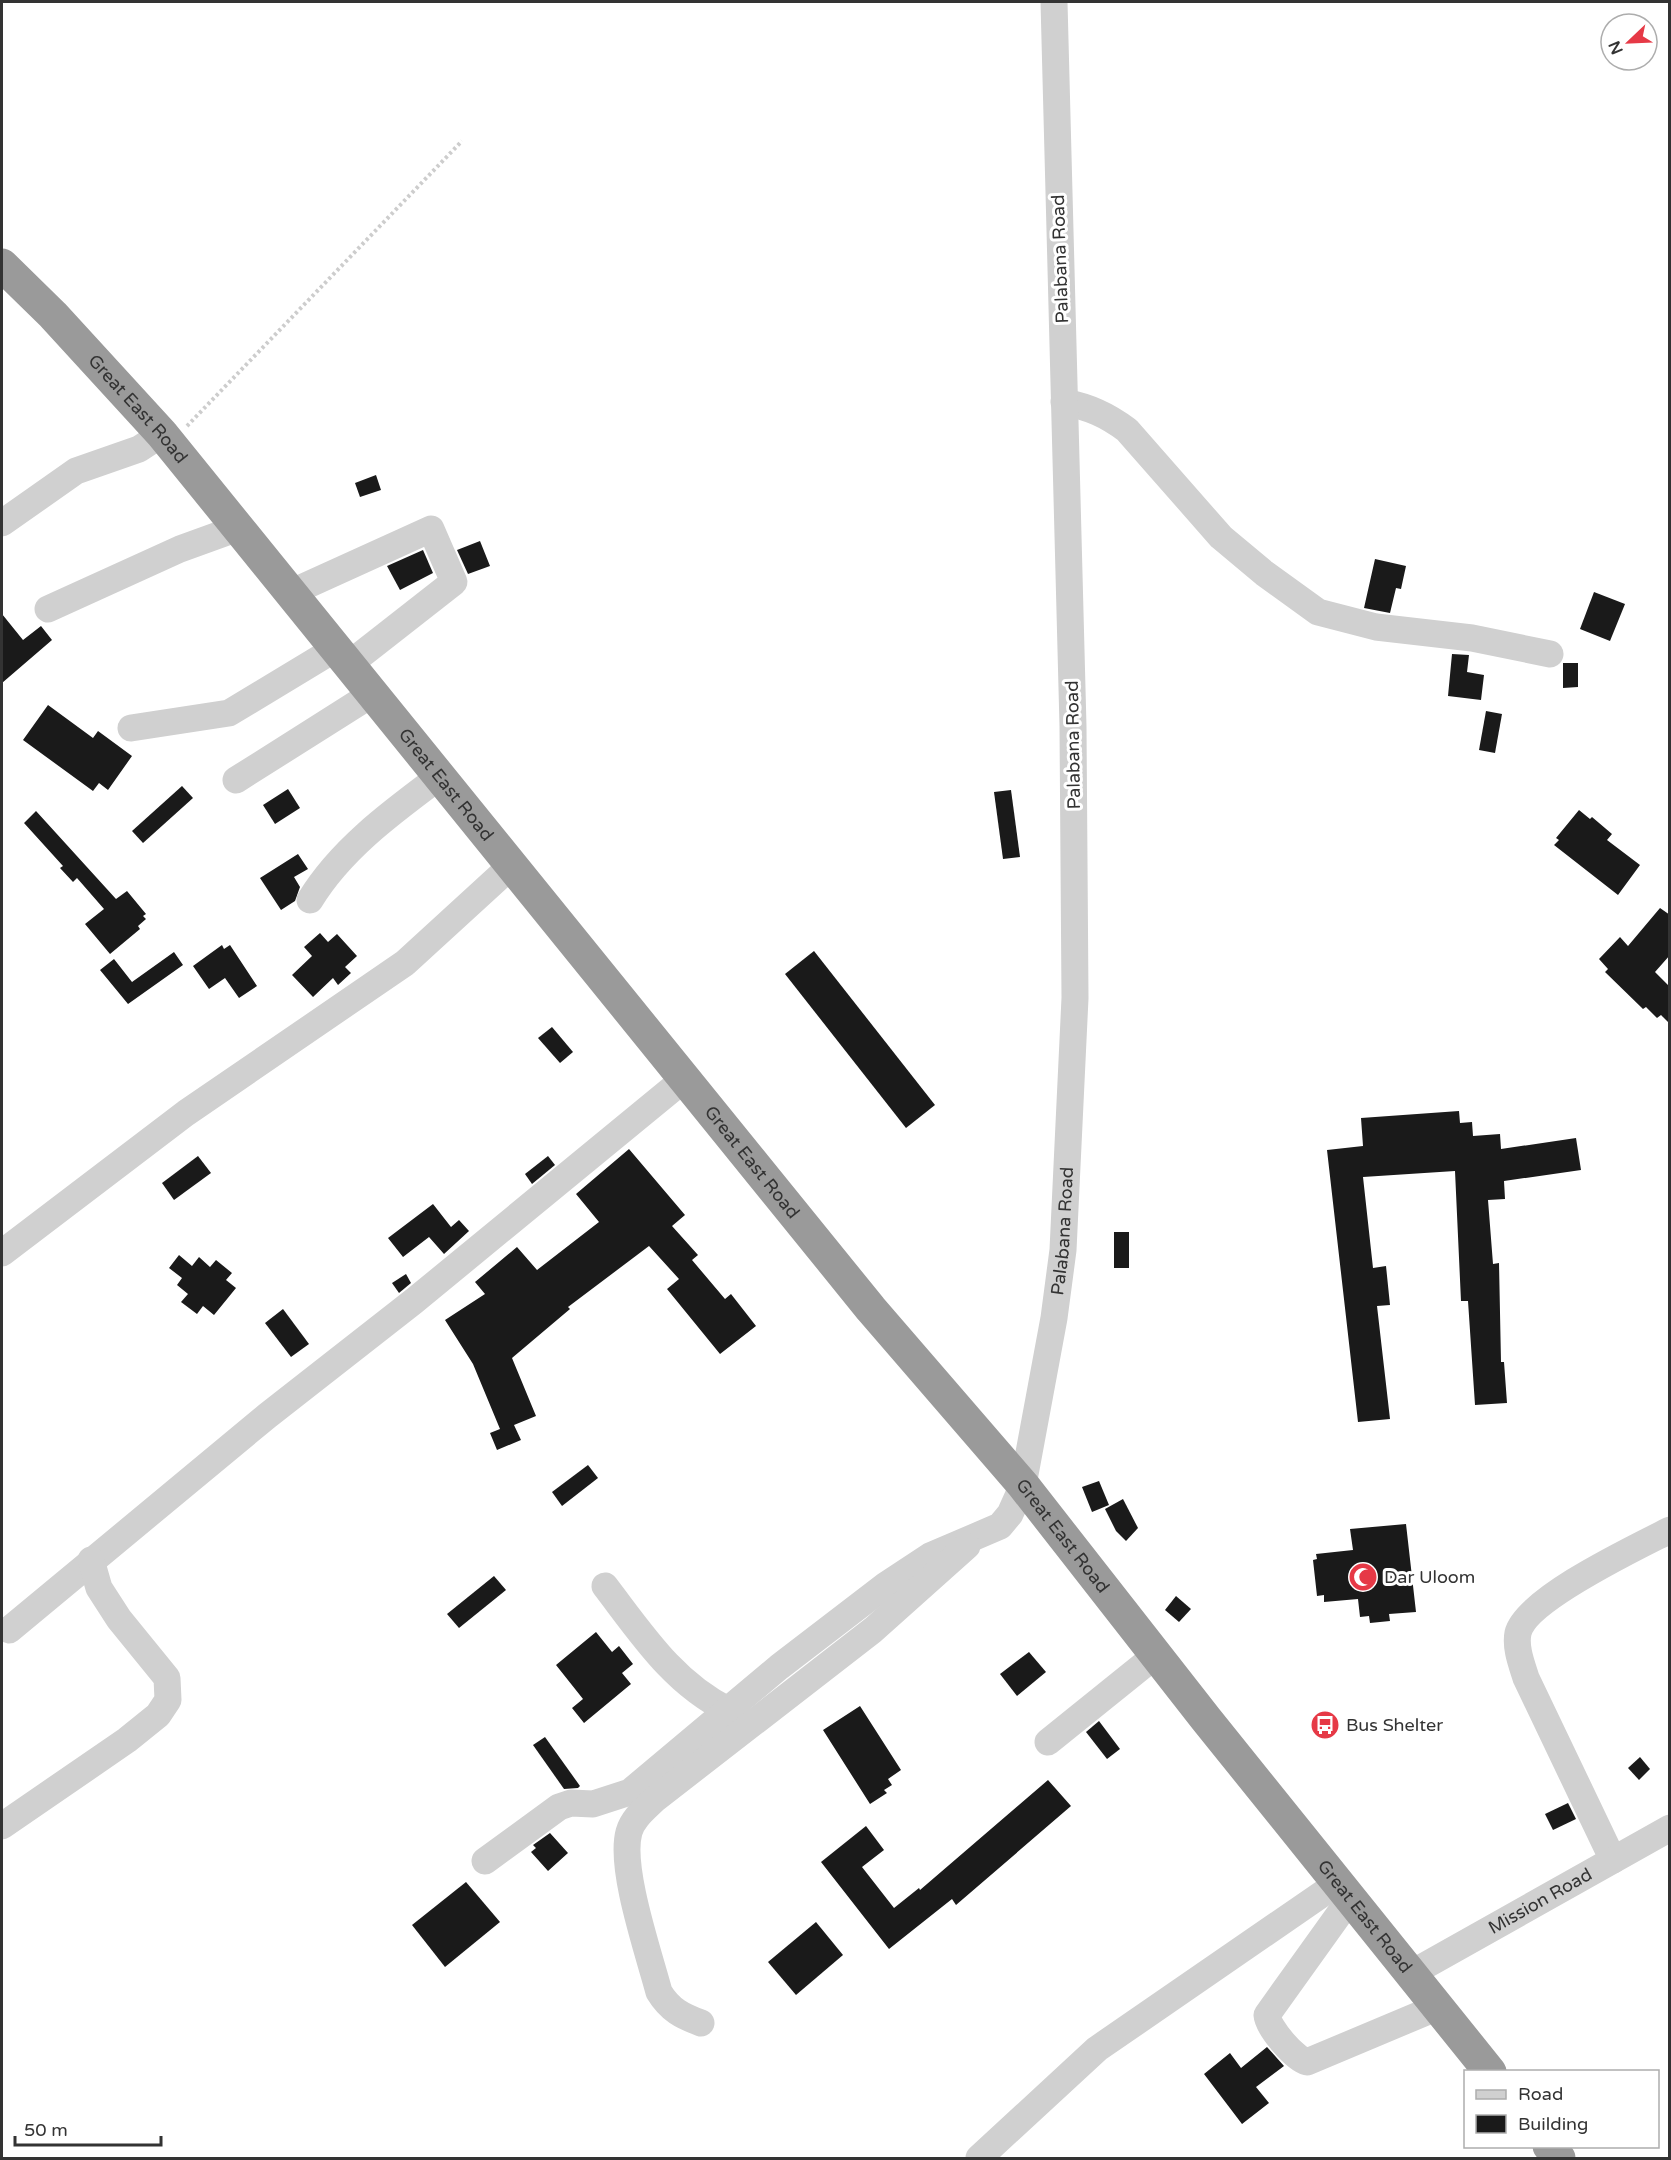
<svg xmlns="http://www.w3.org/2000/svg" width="1671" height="2160" viewBox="0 0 1671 2160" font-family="'Varela Round',sans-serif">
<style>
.building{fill:#1a1a1a}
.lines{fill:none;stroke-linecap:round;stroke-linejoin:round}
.path{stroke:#cdcdcd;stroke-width:4;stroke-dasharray:3 3;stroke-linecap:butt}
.minor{stroke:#d0d0d0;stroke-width:27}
.highway{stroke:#9a9a9a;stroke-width:33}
.labels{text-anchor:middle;stroke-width:6;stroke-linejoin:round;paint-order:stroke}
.street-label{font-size:18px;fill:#333;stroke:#fff}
.poi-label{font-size:18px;fill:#333;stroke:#fff;text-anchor:start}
</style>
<rect width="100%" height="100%" fill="#fff"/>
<g class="building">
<path d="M376,475L381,490L360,497L355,483Z"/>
<path d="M480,541L490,566L468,574L457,550Z"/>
<path d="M423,550L433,573L400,590L387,566Z"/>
<path d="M1375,559L1406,566L1401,589L1396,588L1390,613L1364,608Z"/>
<path d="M1594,592L1625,604L1610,641L1580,629Z"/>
<path d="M2,614L23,640L41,626L52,640L2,683Z"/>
<path d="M1452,654L1469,655L1467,672L1484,675L1481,700L1448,696Z"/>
<path d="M1563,663H1578V687L1563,688Z"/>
<path d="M48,705L93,738L98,731L132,756L108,790L99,783L93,791L23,740Z"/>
<path d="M1486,711L1502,714L1495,753L1479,750Z"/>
<path d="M182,786L193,798L143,843L132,831Z"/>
<path d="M288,789L300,808L275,824L263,805Z"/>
<path d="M1011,790L1020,857L1003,859L994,792Z"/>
<path d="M1579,810L1590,819L1592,817L1612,834L1607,840L1640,865L1618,895L1554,845L1559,840L1556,838Z"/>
<path d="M36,811L116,899L127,891L146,914L143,916L146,919L138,926L140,929L110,954L85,924L104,909L77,878L73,882L60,868L63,866L24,823Z"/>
<path d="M298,854L308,869L294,877L300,887L295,901L281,910L260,878Z"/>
<path d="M1660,908L1670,915V955L1655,972L1670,987V1024L1661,1015L1657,1018L1646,1007L1643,1009L1605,972L1608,969L1599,959L1620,937L1628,946Z"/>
<path d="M320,933L328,942L337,934L357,956L345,967L351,973L338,985L333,978L313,997L292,975L312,956L304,947Z"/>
<path d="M222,945L224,949L230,945L257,986L239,998L225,978L209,989L193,966Z"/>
<path d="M814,951L935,1105L906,1128L785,974Z"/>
<path d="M174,952L183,965L128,1004L100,970L114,959L132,982Z"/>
<path d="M552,1027L573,1052L560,1063L538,1038Z"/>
<path d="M1459,1111L1460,1123L1472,1122L1473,1136L1500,1134L1501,1149L1576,1138L1581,1170L1504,1181L1505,1199L1488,1200L1493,1264L1499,1263L1501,1362H1504L1507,1403L1475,1405L1468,1301H1461L1455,1171L1363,1177L1373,1268L1386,1266L1390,1305L1377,1306L1390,1419L1358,1422L1327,1150L1363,1146L1361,1118Z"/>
<path d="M629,1149L685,1215L672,1226L698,1255L692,1260L725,1299L731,1294L756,1326L720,1354L667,1289L679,1279L649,1246L568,1307L570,1309L512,1358L536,1416L514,1425L521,1440L497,1450L490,1433L500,1429L473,1364L445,1320L485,1294L475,1282L517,1247L537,1270L599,1222L576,1194Z"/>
<path d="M198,1156L211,1173L174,1200L162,1183Z"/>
<path d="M548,1156L555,1165L532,1184L525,1174Z"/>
<path d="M433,1204L451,1227L459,1220L469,1231L444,1254L429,1237L403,1257L388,1238Z"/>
<rect x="1114" y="1232" width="15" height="36"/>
<path d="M179,1255L192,1266L199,1257L210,1267L216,1260L232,1273L226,1280L236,1288L214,1315L203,1306L197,1314L181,1302L188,1294L177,1285L182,1278L169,1268Z"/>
<path d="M406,1274L411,1283L399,1293L392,1283Z"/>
<path d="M283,1309L309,1344L291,1357L265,1323Z"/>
<path d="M588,1465L598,1478L562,1506L552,1492Z"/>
<path d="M1099,1481L1109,1505L1092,1512L1082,1487Z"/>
<path d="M1123,1499L1138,1528L1126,1541L1116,1531L1105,1509Z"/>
<path d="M1406,1524L1416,1612L1389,1614L1390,1621L1370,1623L1369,1616L1360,1617L1358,1599L1324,1602V1595L1317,1596L1313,1560L1317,1559L1316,1554L1353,1550L1350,1529Z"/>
<path d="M494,1576L506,1590L459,1628L447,1614Z"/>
<path d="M1176,1596L1191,1609L1179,1622L1165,1610Z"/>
<path d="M596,1632L612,1652L619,1646L633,1664L622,1673L631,1684L584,1723L572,1708L583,1699L556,1665Z"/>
<path d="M1029,1652L1046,1672L1017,1696L1000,1674Z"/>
<path d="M860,1706L901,1770L888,1779L892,1785L884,1790L887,1793L870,1804L823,1730Z"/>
<path d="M1099,1721L1120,1749L1107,1759L1086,1732Z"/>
<path d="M545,1737L580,1786L578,1788L564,1789L533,1745Z"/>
<path d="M1640,1757L1650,1769L1639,1780L1628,1768Z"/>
<path d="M1048,1780L1071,1806L956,1905L952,1899L889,1949L821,1862L866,1826L884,1850L862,1867L894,1908L919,1888L920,1890Z"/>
<path d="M1568,1803L1576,1819L1553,1830L1545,1814Z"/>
<path d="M550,1833L568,1853L548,1871L531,1852L536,1848L533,1845Z"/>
<path d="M466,1882L500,1922L445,1967L412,1925Z"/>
<path d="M816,1922L843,1955L796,1995L768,1962Z"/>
<path d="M1267,2047L1284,2066L1256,2087L1269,2103L1242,2124L1204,2074L1230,2053L1241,2068Z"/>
</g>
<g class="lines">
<path class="path" d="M187,426L462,141"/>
<g class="minor">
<path d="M1064,402C1089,407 1107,415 1127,430L1221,537L1264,573L1318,612L1376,627L1472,638L1550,654"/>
<path d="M2,523L76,471L139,449L162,434"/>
<path d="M290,593L431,529L454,582L348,665"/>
<path d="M48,609L180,549L238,528"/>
<path d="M131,728L229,713L335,649"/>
<path d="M236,780L372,694"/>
<path d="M310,900C341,849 392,812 439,777"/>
<path d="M2,1253L186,1113L405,963L511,866"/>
<path d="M605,1586C641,1633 673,1683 728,1710"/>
<path d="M9,1630L267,1416L414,1301L683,1080"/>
<path d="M1048,1742L1156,1655"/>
<path d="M2,1826L127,1740L158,1715L168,1700L167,1678L119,1619L99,1588L91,1560"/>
<path d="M1613,1860L1526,1678C1522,1665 1515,1648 1518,1633C1526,1599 1637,1547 1670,1530"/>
<path id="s1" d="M485,1861L559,1807L571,1803L593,1804L630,1792L779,1667L886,1585L930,1556L1000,1526L1010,1514L1023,1485L1054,1318L1063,1250L1075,998L1073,726L1054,2"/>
<path d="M1350,1899L1267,2015C1268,2028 1295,2059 1307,2062L1438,2007"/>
<path id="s2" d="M1412,1973L1670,1828"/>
<path d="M701,2023C682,2016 670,2010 659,1992C649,1954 619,1868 629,1832C633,1818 645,1809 655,1799L873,1630L967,1546"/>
<path d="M979,2158L1097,2049L1338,1883"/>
</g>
<g class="highway">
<path id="s3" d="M2,265L53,315L162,434L871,1309L1023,1485L1206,1719L1490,2072"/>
<path d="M1549,2146L1559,2158"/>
</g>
</g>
<defs>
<g id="mosque-disc" transform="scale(1.5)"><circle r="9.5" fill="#e63946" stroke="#fff"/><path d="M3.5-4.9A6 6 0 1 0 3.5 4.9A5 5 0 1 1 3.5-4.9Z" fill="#fff"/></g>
<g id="bus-disc" transform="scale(1.5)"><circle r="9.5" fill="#e63946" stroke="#fff"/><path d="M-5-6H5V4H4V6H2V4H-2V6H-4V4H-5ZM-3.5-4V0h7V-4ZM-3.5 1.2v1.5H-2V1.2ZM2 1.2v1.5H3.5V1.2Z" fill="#fff"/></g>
</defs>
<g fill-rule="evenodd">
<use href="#mosque-disc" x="1363" y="1577"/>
<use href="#bus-disc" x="1325" y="1725"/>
</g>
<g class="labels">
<g class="street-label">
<text transform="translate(1060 259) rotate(-92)" y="6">Palabana Road</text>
<text dy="6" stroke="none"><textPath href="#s3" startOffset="198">Great East Road</textPath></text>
<text transform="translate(1073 745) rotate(-91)" y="6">Palabana Road</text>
<text dy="6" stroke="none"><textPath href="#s3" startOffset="684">Great East Road</textPath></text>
<text dy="6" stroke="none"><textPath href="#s3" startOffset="1170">Great East Road</textPath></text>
<text dy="6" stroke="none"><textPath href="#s1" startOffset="928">Palabana Road</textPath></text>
<text dy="6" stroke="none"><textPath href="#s3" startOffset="1656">Great East Road</textPath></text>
<text dy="6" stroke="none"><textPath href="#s2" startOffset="147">Mission Road</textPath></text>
<text dy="6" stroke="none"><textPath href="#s3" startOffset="2142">Great East Road</textPath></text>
</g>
<g class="poi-label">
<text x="1384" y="1583">Dar Uloom</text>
<text x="1346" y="1731">Bus Shelter</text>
</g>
</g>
<rect width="1671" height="2160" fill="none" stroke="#333333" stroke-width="6"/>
<rect x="1464" y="2070" width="195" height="78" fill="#ffffff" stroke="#adadad" stroke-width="1.5"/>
<rect x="1476" y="2090" width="30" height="9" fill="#d0d0d0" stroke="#adadad" stroke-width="1.5"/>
<text x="1518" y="2100" font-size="18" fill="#333333">Road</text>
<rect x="1476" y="2115" width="30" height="18" fill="#1a1a1a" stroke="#adadad" stroke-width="1.5"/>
<text x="1518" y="2130" font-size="18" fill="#333333">Building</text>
<g transform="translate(1629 42) rotate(247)"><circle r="28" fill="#ffffff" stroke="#adadad" stroke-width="1.5"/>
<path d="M0-4.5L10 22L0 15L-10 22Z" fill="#e63946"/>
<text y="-9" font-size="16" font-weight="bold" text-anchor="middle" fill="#333333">N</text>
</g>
<path d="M15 2136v9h146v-9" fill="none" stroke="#333333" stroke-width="3"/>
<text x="24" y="2136" font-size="18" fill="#333333" stroke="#ffffff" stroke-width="4.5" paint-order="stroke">50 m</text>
</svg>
